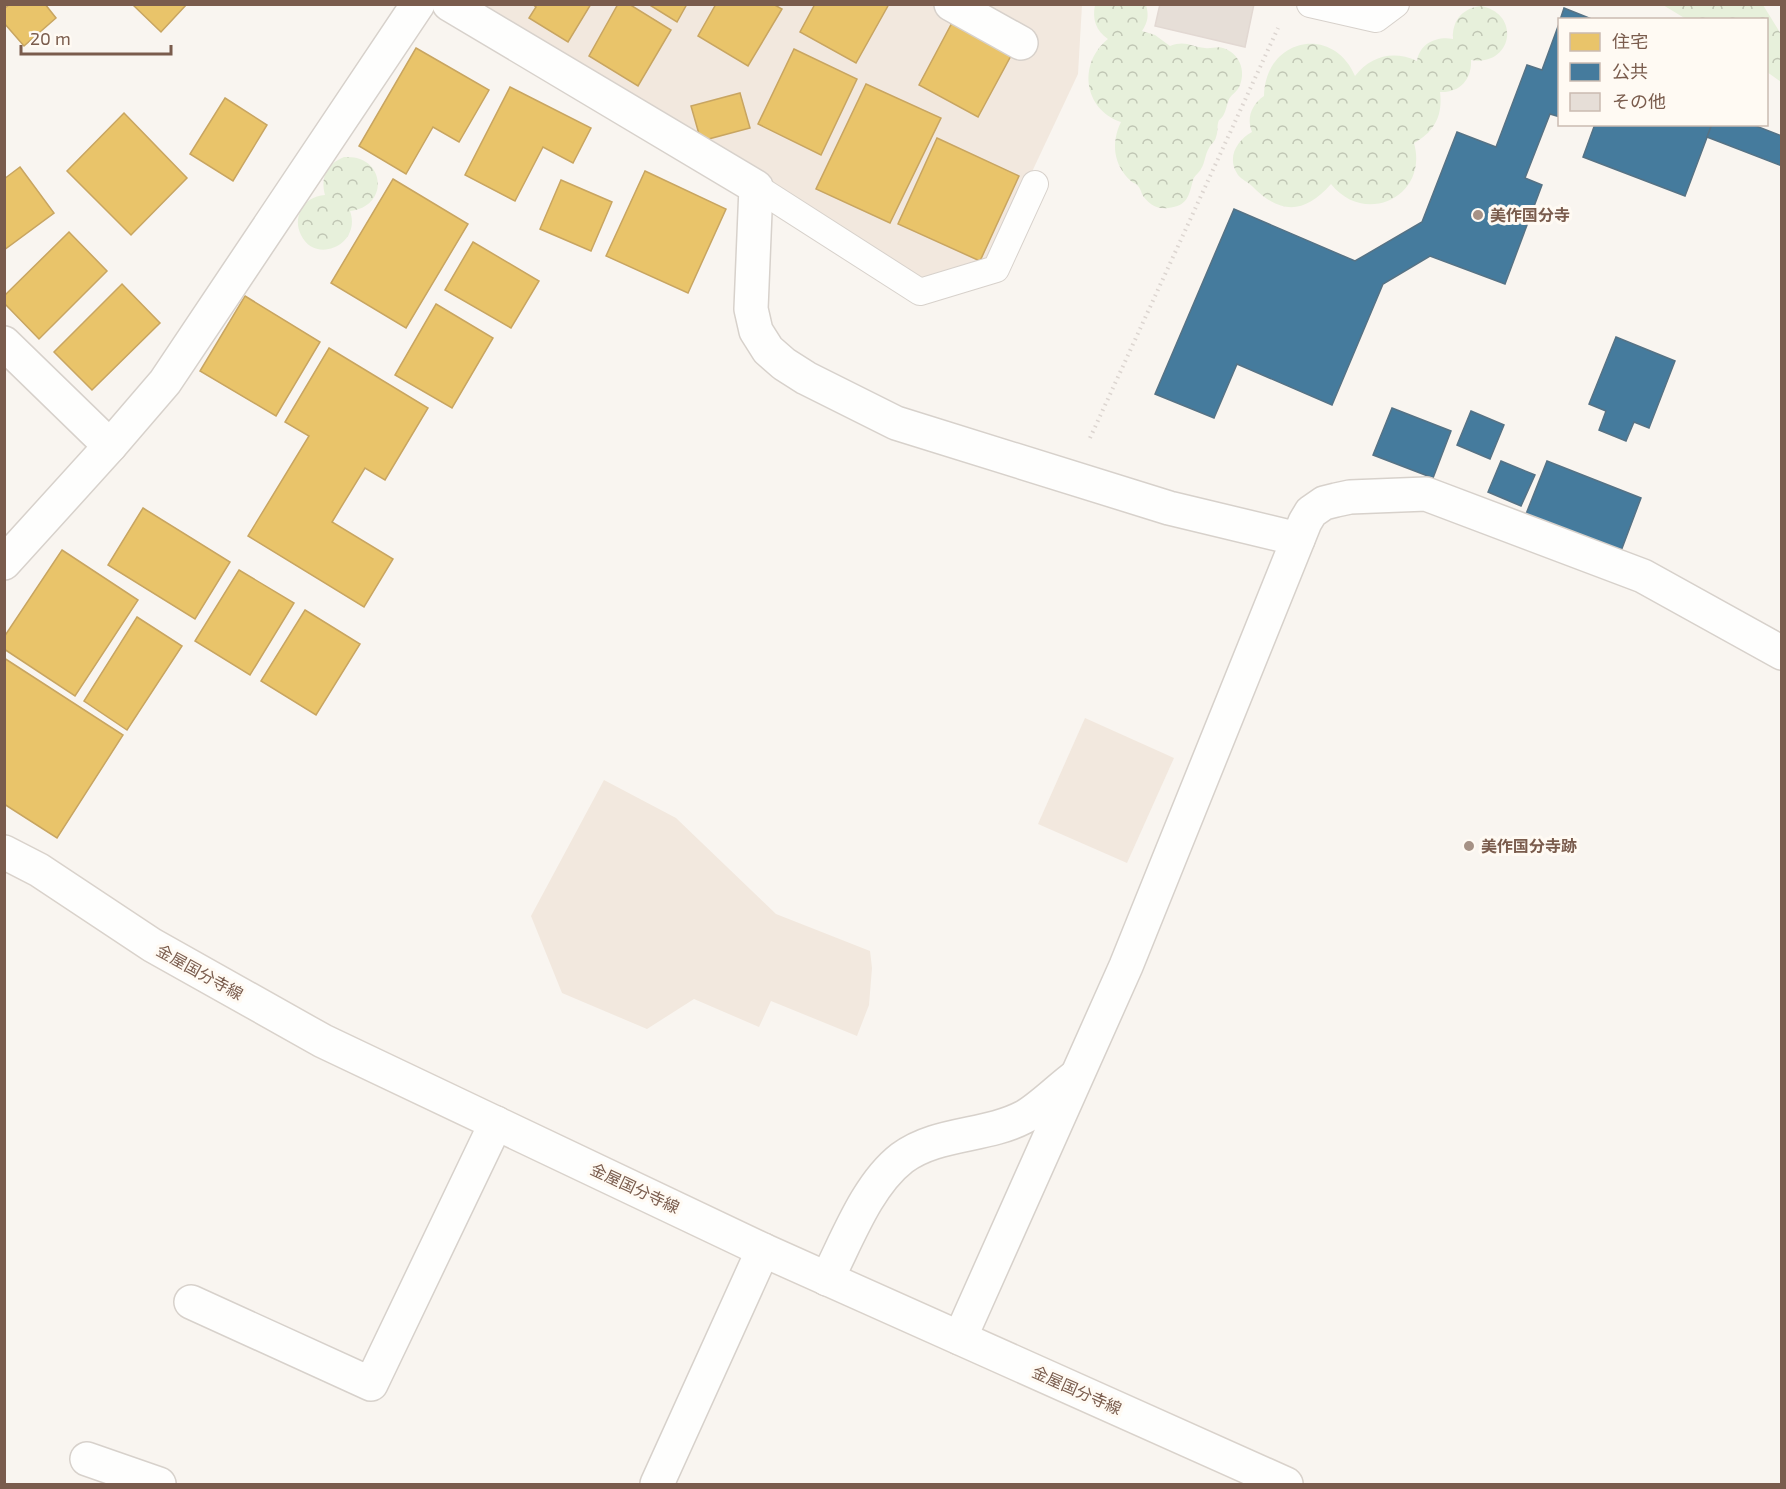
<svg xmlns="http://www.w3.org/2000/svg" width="1786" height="1489" viewBox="0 0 1786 1489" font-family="'Exo 2','Noto Sans JP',sans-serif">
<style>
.residential{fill:#f2e8de}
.forest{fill:url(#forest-crowns)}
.homes{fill:#e9c46a;stroke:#c8a561;stroke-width:1.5}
.public{fill:#457b9d;stroke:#557285;stroke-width:1.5}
.building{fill:#e6ded7;stroke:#e2d8d2;stroke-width:1.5}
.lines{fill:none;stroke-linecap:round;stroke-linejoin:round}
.service-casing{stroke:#d7d1cb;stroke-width:28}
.minor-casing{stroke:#d7d1cb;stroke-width:36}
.secondary-casing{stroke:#d9d2cb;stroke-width:36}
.path{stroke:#dcd5d0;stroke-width:4;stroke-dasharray:1.5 4.5;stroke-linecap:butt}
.service{stroke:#fefefd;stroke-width:26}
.minor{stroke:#fefefd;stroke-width:33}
.secondary{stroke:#fefefd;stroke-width:33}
.poi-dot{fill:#a69286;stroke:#fffaf3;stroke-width:2}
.labels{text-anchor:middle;stroke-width:6;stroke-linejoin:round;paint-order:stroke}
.poi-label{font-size:16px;font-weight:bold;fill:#7a5c4d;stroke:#fffaf3;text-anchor:start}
.street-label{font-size:16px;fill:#7a5c4d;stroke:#fffaf3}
</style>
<defs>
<pattern id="forest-crowns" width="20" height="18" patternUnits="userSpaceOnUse" patternTransform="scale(1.5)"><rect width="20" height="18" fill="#e7f0db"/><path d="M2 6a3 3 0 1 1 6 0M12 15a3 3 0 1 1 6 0" fill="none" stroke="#c0c6b4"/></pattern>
</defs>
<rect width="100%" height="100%" fill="#f9f5f0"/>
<g class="residential">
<path d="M475,5H1082L1078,74L989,263L913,287Z"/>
<path d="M1085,718L1174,758L1127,863L1038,824Z"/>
<path d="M604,780L676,818L776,914L870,951L872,968L869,1005L857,1036L771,1001L759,1027L694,999L647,1029L562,993L531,916Z"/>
</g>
<g class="forest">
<path d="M1095,5H1146C1149,15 1148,22 1142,31L1155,35L1170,46C1186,40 1191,47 1205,48C1211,49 1217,46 1223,48C1239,53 1246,70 1240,85C1238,91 1232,94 1229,99C1227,104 1226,111 1223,116C1220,120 1219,119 1218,123C1217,128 1218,132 1216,137C1215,142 1211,144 1209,148C1205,154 1205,163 1201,169C1199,173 1194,176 1193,180C1189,195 1188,206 1168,208C1157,210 1147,203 1142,194C1141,191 1140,188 1138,186C1136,183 1133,183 1131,181C1113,165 1111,142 1121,122C1083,109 1078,63 1108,39C1096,31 1092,19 1095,5Z"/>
<path d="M1663,5H1763L1781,34V82L1767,72L1766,20L1686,19Z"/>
<path d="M1481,6C1522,14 1512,67 1471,60C1472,79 1460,93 1440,92C1443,116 1434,132 1414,143C1429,196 1365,227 1331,184C1305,214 1280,215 1252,186C1248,182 1242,180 1238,175C1226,158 1237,140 1252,132C1246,118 1252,104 1264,96C1265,38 1333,24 1355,76C1371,56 1393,50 1417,61C1420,43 1437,36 1453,39C1452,20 1463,8 1481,6Z"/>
<path d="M344,157C386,154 390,207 350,211C362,245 315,265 301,235C297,227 297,219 300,212C304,201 314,196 325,195C320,177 327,164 344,157Z"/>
</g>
<g class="homes">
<path d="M10,4H45L56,18L24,46L4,23V9Z"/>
<path d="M132,4H187L161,32Z"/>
<path d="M532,4H591L568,42L529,18L536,7Z"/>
<path d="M618,4H629L671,30L638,86L589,56Z"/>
<path d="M648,4H687L677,22Z"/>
<path d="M716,4H773L782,9L748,66L698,36Z"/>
<path d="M815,4H889L856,63L800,32Z"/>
<path d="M954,19L1013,52L978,117L919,85Z"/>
<path d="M416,48L489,90L459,142L433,127L406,174L359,146Z"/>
<path d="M794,49L857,79L821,155L758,124Z"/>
<path d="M866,84L941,118L890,223L816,189Z"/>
<path d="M510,87L591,128L573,163L543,147L515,201L465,175Z"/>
<path d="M740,93L750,128L701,141L691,106Z"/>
<path d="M225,98L267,125L233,181L190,154Z"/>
<path d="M124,113L187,178L131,235L67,171Z"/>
<path d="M937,138L1019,176L980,261L898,224Z"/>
<path d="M20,167L54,213L4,250V179Z"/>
<path d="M645,171L726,209L688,293L606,256Z"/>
<path d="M393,179L468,224L406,328L331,283Z"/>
<path d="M561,180L612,202L591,251L540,229Z"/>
<path d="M69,232L107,271L39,339L4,303V296Z"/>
<path d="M473,242L539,281L511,328L445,290Z"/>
<path d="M122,284L160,323L92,390L54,352Z"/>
<path d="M245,296L320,342L276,416L200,371Z"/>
<path d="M436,304L493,338L452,408L395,375Z"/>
<path d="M329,348L428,408L385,480L365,468L332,522L393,559L364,607L248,536L309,436L285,422Z"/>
<path d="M143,508L230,562L195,619L108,565Z"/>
<path d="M62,550L138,600L75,696L4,649V637Z"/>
<path d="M239,570L294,603L250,675L195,641Z"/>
<path d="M305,610L360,644L316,715L261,681Z"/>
<path d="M137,617L182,646L127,730L84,701Z"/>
<path d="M4,658L123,735L57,838L4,804Z"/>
</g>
<g class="public">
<path d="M1564,8L1594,20H1560Z"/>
<path d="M1560,21V117L1550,114L1525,178L1542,185L1505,284L1430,256L1383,284L1332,405L1237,364L1214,418L1155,394L1234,209L1355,261L1422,222L1457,132L1496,147L1527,65L1542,70Z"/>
<path d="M1595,124H1712L1685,196L1583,157Z"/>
<path d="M1712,124H1751L1782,136V166L1707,137Z"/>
<path d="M1616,337L1675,361L1649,428L1634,422L1626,441L1599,430L1606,411L1589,404Z"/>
<path d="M1392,408L1451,431L1433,478L1373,455Z"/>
<path d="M1471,411L1504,425L1490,459L1457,445Z"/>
<path d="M1501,461L1535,475L1521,506L1488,492Z"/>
<path d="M1547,461L1641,498L1621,551L1526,514Z"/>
</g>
<path class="building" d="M1160,4H1254L1245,47L1155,26Z"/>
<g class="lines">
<g class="service-casing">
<g id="service">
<path d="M1310,4L1376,19L1396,4"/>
<path d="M756,187L920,292L996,269L1035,184"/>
</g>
</g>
<g class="minor-casing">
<g id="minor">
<path d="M449,4L756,187L751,309L756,331L768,350L784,364L806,378L896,423L1169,508L1298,539"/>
<path d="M951,4L1021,43"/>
<path d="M4,343L110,446"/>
<path d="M4,563L110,446L165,382L418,4"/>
<path d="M827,1279C847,1240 867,1185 902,1158C937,1132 986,1137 1024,1117C1039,1109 1060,1088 1075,1077"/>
<path d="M191,1302L371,1384L496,1123"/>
<path d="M960,1338L1126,966L1305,522L1311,512L1324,503L1336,500L1350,497L1426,494L1643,576L1782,653"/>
<path d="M87,1459L159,1484"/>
<path d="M657,1484L763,1250"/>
</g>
</g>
<g class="secondary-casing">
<path id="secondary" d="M4,852L39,870L152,945L323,1041L763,1250L1286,1484"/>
</g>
<path class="path" d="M1090,438L1278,28"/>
<use href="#service" class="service"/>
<use href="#minor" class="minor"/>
<use href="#secondary" class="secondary"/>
</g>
<g class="poi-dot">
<circle cx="1478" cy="215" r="6"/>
<circle cx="1469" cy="846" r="6"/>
</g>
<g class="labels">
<g class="poi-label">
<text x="1490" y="221">美作国分寺</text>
<text x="1481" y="852">美作国分寺跡</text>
</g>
<g class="street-label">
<text transform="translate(200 972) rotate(29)" y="6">金屋国分寺線</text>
<text transform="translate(635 1188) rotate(25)" y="6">金屋国分寺線</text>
<text transform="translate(1077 1390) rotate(24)" y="6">金屋国分寺線</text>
</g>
</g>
<rect width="1786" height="1489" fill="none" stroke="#7a5c4d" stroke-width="12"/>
<rect x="1558" y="18" width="210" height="108" fill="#fffaf3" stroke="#cabbb1" stroke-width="1.5"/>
<rect x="1570" y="33" width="30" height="18" fill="#e9c46a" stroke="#cabbb1" stroke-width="1.5"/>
<text x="1612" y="48" font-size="18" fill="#7a5c4d">住宅</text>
<rect x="1570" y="63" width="30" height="18" fill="#457b9d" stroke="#cabbb1" stroke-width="1.5"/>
<text x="1612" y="78" font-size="18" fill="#7a5c4d">公共</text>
<rect x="1570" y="93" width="30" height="18" fill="#e6ded7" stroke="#cabbb1" stroke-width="1.5"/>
<text x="1612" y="108" font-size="18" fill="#7a5c4d">その他</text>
<path d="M21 45v9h150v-9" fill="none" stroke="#7a5c4d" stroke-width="3"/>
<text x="30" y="45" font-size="18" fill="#7a5c4d" stroke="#fffaf3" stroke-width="4.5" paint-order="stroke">20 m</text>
</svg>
